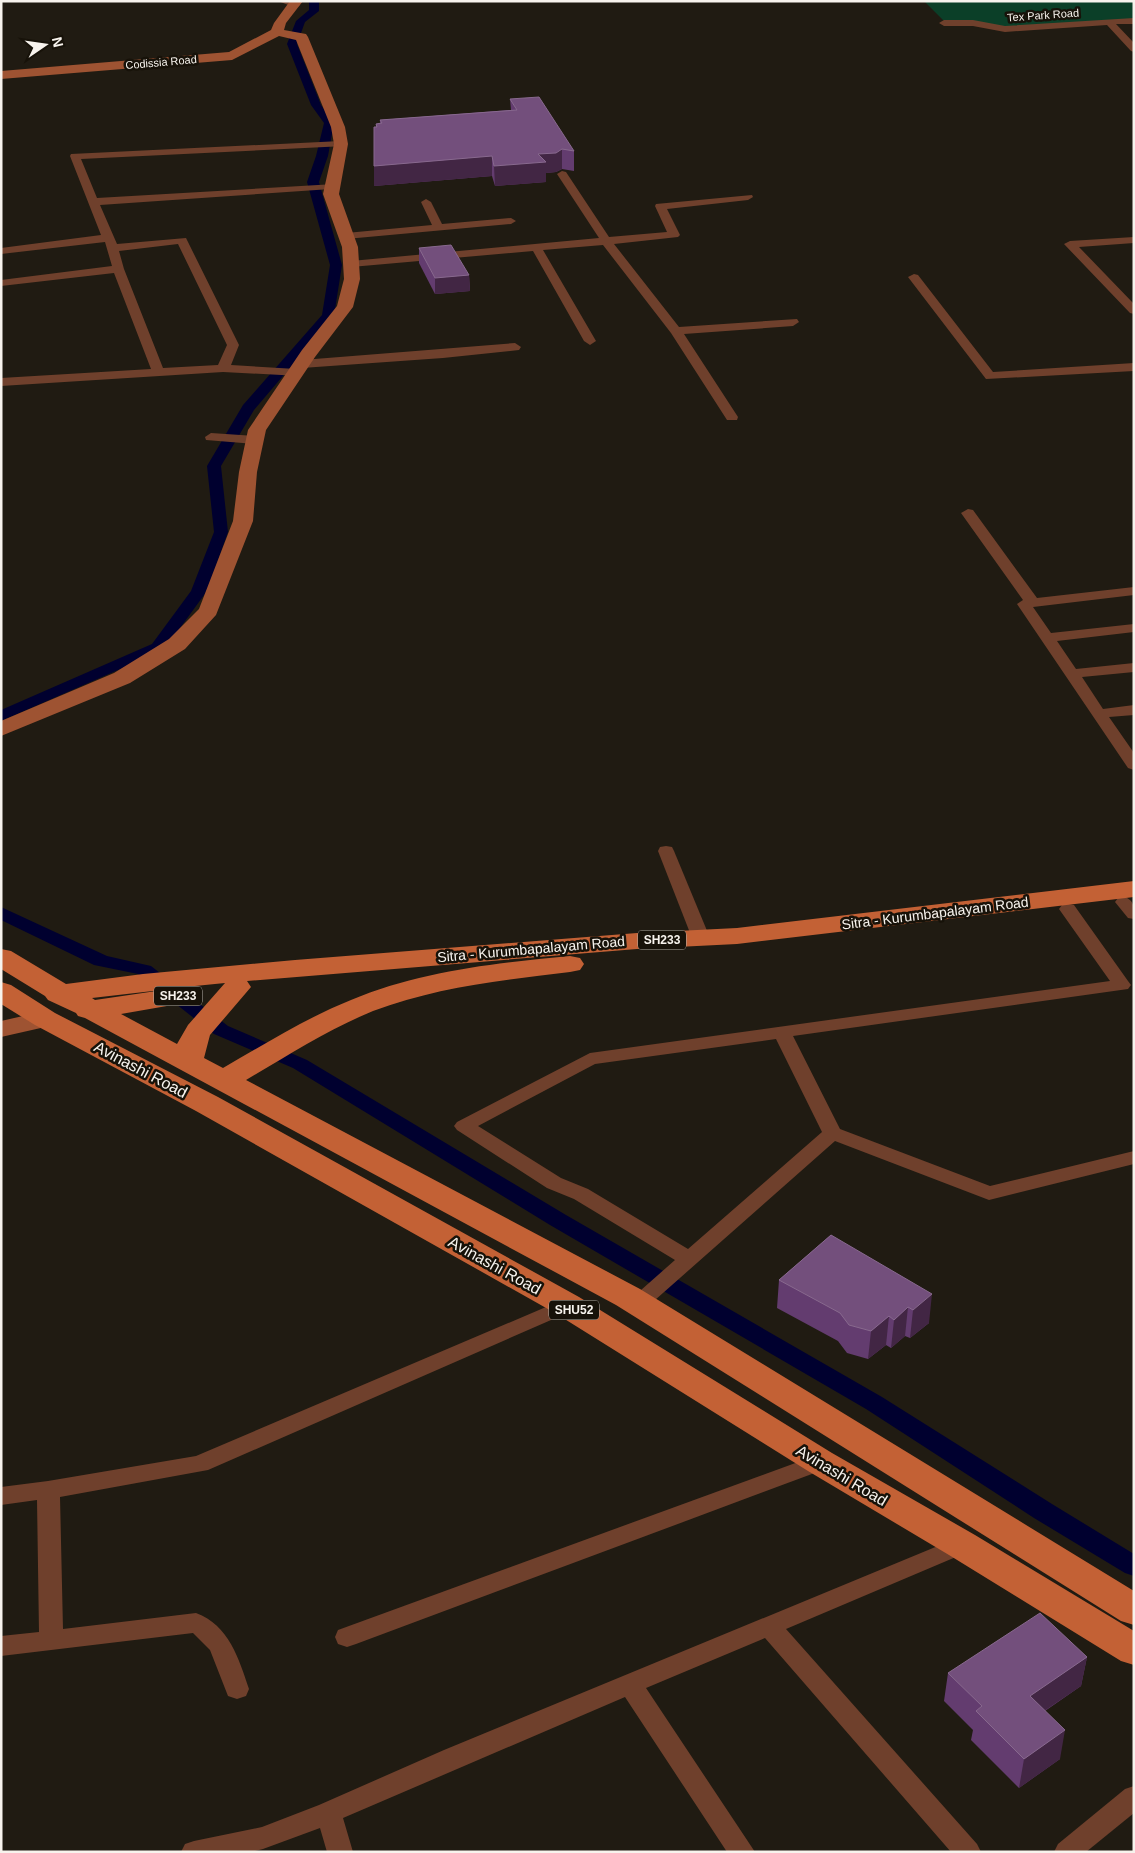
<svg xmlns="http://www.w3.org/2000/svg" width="1135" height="1853" viewBox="0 0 1135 1853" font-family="Arial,sans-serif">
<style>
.green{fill:#0b3f28}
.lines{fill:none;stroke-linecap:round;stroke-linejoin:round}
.canal{fill:#00002f;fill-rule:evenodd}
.street{fill:#6f402c;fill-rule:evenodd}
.secondary{fill:#9e5332;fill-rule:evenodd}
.primary{fill:#c36135;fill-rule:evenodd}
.wall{fill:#633c6f}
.shaded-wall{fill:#422644}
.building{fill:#734f7c;stroke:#88698e}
.labels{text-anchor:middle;stroke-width:5;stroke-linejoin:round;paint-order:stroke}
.far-street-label{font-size:11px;fill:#f7f3ed;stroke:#171209}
.shield{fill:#171209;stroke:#b4b0a9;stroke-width:1}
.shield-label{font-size:12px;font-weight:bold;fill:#f7f3ed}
.street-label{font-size:14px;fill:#f7f3ed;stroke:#171209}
.near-street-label{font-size:16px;fill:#f7f3ed;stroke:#171209}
</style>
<rect width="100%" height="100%" fill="#201b12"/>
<path class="green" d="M924,1H1134V19L997,27L974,21L943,20Z"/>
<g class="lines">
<g class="canal">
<path d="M309,1H319V11L305,22L297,44L321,105L334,123L328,156L319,182L342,265L334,316L254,410L221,466L228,532L207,591L164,650L1,721V710L152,644L191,591L214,532L207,466L243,405L322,315L330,265L307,182L316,156L324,123L311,105L287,44L296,21L309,10Z"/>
<path d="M1,907L107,956L151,966L228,1026L307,1060L566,1215L882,1397L1052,1504L1134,1554V1576L1125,1573L1034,1518L866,1409L550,1225L293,1068L214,1034L138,974L94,965L1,920Z"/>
</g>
<g class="street">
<path d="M278,1H293L300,5L296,8Z"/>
<path d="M1134,18V24H1116L1134,43V52L1131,51L1107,25L1005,32L973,26H944L939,23L944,20H973L1005,26Z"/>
<path d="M341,141L346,144L345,146L81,159L97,198L335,184L336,186L335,188L331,189L100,205L117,244L186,238L239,345L231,365L296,369L302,373L300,376L223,372L1,386V378L151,369L114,273L1,286V280L112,266L105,242L1,254V248L101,235L70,156L71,154ZM178,244L227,345L218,365L163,368L124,269L119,251Z"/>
<path d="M562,171L566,172L609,237L667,232L655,206L656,204L752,195L753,197L748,200L667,209L680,235L678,237L614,244L679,327L797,319L799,322L793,326L684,334L738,417L737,420H727L671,333L603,245L543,250L596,341L590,345L584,341L533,251L351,267L345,264L351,261L599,238L557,174Z"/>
<path d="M426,199L431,202L442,224L511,218L516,221L511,224L346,239L340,236L346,233L432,225L421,202Z"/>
<path d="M1134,237V243L1079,247L1134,304V314L1130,313L1064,244L1070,241Z"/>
<path d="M914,274L918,275L993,372L1134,363V371L986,379L908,277Z"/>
<path d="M515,343L521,347L519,350L443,358L302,368L296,364L302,360Z"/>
<path d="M211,433L255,436L261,440L255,444L206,440L205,437Z"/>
<path d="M968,509L973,510L1037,598L1134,587V595L1033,607L1051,633L1134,624V632L1057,641L1076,669L1134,663V672L1082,677L1103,709L1134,705V715L1109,717L1134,753V770L1128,768L1017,604L1023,600L961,513Z"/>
<path d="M666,846L672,847L674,851L710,938L707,942L701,943L695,942L692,938L658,851L660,847Z"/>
<path d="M1124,897C1135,900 1134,908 1134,919L1128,918L1115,902L1118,898Z"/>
<path d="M1068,904L1074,905L1128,981L1131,985L1128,989L793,1036L840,1129L990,1186L1134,1151V1164L989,1200L835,1141L646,1308L639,1310L632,1308L628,1303L632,1298L675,1260L574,1199L547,1188L457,1130L454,1126L457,1122L590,1053L1110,981L1059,909L1062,905ZM776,1039L822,1132L688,1249L588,1189L561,1178L478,1126L595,1064Z"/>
<path d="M567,1298L574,1300L578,1305L574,1310L208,1470L60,1497L63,1629L196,1613C229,1625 239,1659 249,1689L246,1696L237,1699L228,1696L210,1650L193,1633L1,1656V1636L39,1632L37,1500L1,1505V1487L48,1481L196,1456Z"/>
<path d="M820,1454L828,1456L831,1462L828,1468L356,1644L347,1647L338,1644L335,1637L338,1630Z"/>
<path d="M962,1536L970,1539L974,1545L970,1551L786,1629L977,1844L981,1852H951L765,1638L646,1688L755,1852H727L625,1697L343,1818L353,1852H327L320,1828L263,1849L251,1852H181L185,1844L194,1841L262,1827L319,1805L444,1750Z"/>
<path d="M1134,1786V1813L1086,1852H1054L1058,1844L1125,1789Z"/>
</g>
<g class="secondary">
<path d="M290,1H303L286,23L284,30L306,34L308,37L345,127L348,144L339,194L358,247L360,279L353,307L315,357L266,430L257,472L253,521L216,615L185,649L130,683L1,736V721L114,673L169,639L199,609L233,521L239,472L248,430L302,350L337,306L344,279L342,247L323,194L334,144L331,127L296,40L279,36L232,60L1,79V71L229,52L271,30L274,23Z"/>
<path d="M45,1011L54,1013L58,1019L54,1025L1,1037V1021Z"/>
</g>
<g class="primary">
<path d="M1134,881V897L737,944L637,949L247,981L251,987L210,1035L204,1058L223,1068C265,1044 306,1018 351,1000C420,971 496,963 570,956L580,958L584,964L580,970L570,972C503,980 436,987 373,1011C329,1029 287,1056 246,1080L640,1289L1134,1591V1625L1121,1621L616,1305L85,1018L78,1016L76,1013L48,1000L45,996L1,969V949L11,951L66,984L143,974L295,960L637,933L737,928ZM225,983L188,1025L177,1044L121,1014L184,1003L188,997L184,991L175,988ZM170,989L95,1000L92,998Z"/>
<path d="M1,982L11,985L55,1013L218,1097L579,1297L832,1453L975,1535L1134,1631V1665L1121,1661L949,1555L808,1471L555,1313L196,1111L35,1025L1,1004Z"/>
</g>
</g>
<g class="wall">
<path d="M510,99L574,151V171L562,169L556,172L546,173V182L495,186L492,176L374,186V166L376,124L380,123V120L511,110Z"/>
<path d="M419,248L469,275L470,291L435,294L419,263Z"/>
<path d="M831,1235L929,1323L910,1338L905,1336L891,1348L886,1345L868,1359L847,1353L838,1341L777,1308L779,1280Z"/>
<path d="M1087,1657L1081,1686L1045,1711L1060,1759L1019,1788L971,1740L973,1730L944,1701L948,1673Z"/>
</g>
<g class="shaded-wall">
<path d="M562,149V169L556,172L546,173V182L495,186L494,166L538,154Z"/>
<path d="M492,156V176L374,186V166Z"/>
<path d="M469,275L470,291L435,294V278Z"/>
<path d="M932,1294L929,1323L910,1338L913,1310Z"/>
<path d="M908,1307L905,1336L891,1348L894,1320Z"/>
<path d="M889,1316L886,1345L868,1359L871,1331Z"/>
<path d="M1087,1657L1081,1686L1025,1724L1030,1696Z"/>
<path d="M1065,1730L1060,1759L1019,1788L1024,1759Z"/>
</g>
<g class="building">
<path d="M539,97L574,151L562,149L556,153L538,154L546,162L494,166L492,156L374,166V127H377L376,124L382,123L380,120L517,110L510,99Z"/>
<path d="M451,245L469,275L435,278L419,248Z"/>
<path d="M831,1235L932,1294L913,1310L908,1307L894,1320L889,1316L871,1331L849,1325L840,1313L779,1280Z"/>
<path d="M1040,1613L1087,1657L1030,1696L1065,1730L1024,1759L976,1711L982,1706L948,1673Z"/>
</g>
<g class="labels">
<g class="far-street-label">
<text transform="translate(1043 15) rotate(-4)" y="4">Tex Park Road</text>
<text transform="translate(161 62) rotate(-5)" y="4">Codissia Road</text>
</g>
<g class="shield">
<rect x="638" y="930.5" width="48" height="19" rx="4"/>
<rect x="154" y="986.5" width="48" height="19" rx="4"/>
<rect x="549" y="1300.5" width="50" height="19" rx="4"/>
</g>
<g class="shield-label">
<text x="662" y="944">SH233</text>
<text x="178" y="1000">SH233</text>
<text x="574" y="1314">SHU52</text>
</g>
<g class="street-label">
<text transform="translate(935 913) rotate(-7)" y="5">Sitra - Kurumbapalayam Road</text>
<text transform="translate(531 949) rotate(-5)" y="5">Sitra - Kurumbapalayam Road</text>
</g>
<g class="near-street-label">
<text transform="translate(141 1069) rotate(28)" y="6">Avinashi Road</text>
<text transform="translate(495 1265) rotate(29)" y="6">Avinashi Road</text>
<text transform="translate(842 1475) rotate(31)" y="6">Avinashi Road</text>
</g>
</g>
<rect width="1135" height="1853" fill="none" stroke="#f7f3ed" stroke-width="5"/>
<g transform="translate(45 45) rotate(77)" stroke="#171209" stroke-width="4" paint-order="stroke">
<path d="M0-4L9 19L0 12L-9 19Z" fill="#f7f3ed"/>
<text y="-8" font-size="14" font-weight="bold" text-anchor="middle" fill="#f7f3ed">N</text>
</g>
</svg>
